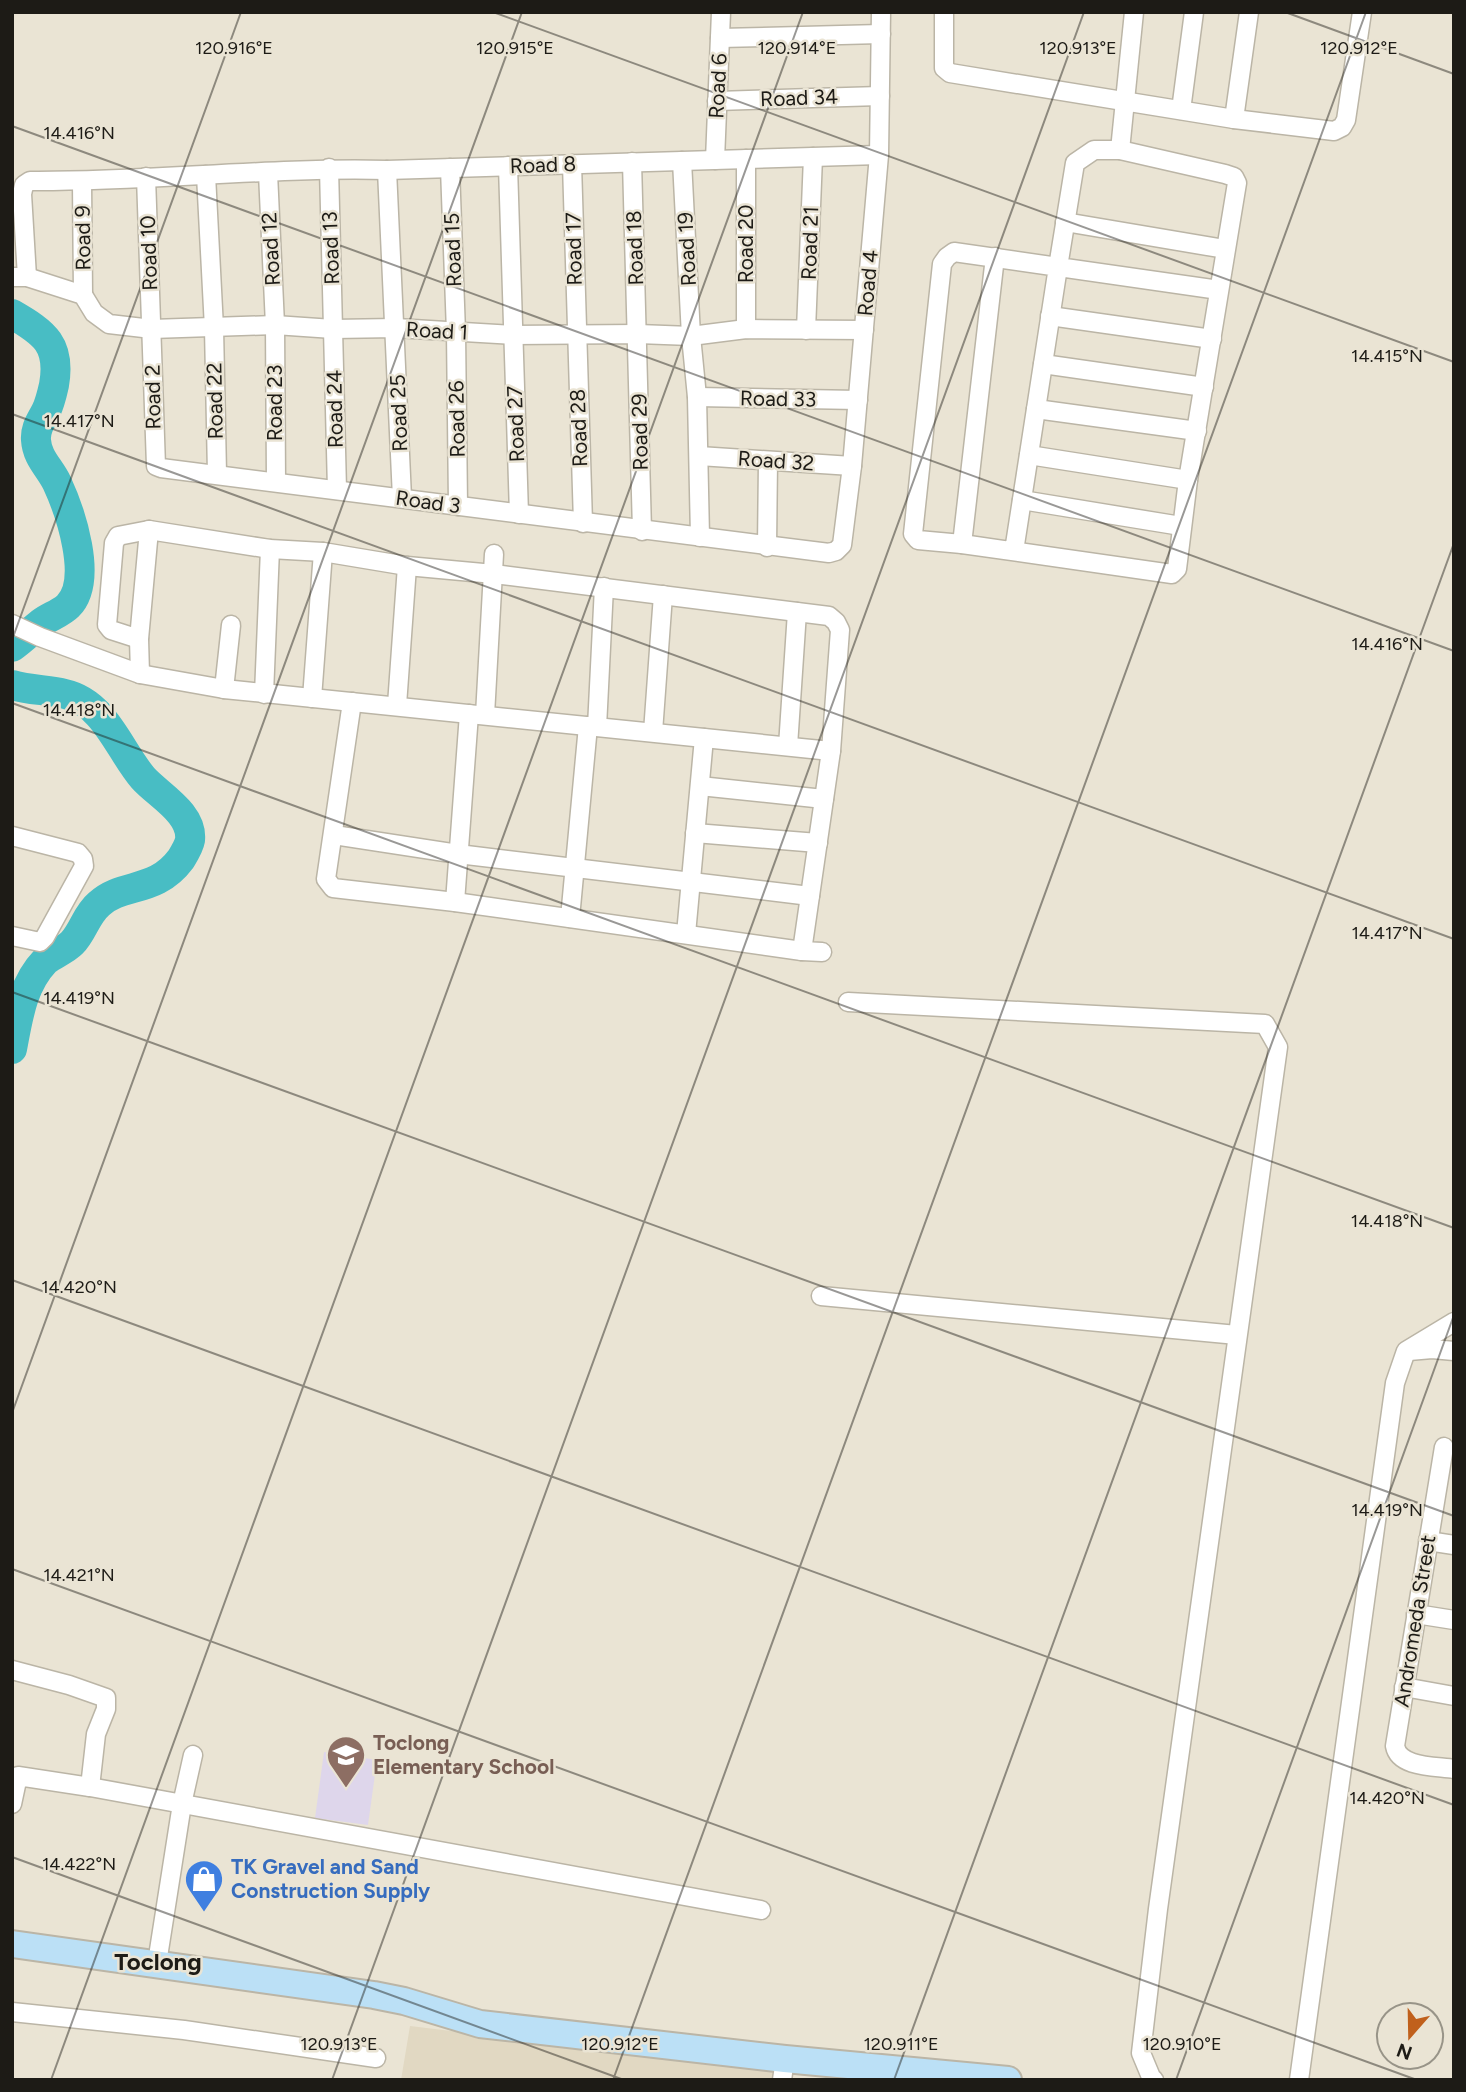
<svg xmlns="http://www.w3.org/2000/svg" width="1466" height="2092" viewBox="0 0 1466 2092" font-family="Figtree,sans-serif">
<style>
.built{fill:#e1d8c2}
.education{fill:#ded6eb}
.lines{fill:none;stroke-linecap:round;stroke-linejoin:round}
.river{stroke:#48bdc4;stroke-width:30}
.street-casing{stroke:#bbb5a6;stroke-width:21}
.secondary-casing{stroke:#bbb5a6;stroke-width:30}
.street{stroke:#fff;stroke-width:18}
.secondary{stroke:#bbe0f6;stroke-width:26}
.ticks{fill:none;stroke:#1d1b16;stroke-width:2;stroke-opacity:0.45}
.labels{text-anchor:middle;stroke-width:5;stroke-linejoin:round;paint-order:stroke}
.street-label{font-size:21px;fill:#1d1b16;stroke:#eae4d4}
.education-label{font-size:21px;font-weight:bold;fill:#785e54;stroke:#eae4d4;text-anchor:start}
.shop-label{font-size:21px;font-weight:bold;fill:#366cbe;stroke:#eae4d4;text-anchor:start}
.quarter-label{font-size:24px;font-weight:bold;fill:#1d1b16;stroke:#eae4d4}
.ticks-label{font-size:18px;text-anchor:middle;fill:#1d1b16;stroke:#eae4d4;stroke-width:5;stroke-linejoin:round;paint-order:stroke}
</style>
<rect width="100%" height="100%" fill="#eae4d4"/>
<path class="built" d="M410,2026L773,2070L772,2080H401Z"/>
<path class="education" d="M324,1752L377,1760L368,1825L315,1818Z"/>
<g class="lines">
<g class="river">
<path d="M12,314C45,333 61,345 54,385C52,394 50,403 46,411C41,421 35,428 36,440C37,458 50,468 57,483C70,511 94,580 68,606C61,613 49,617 41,623C31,631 22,640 12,647"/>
<path d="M12,685C29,690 48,690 65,694C105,703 119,750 143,778C158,795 193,813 190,840C189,846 184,854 181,859C155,894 123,882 99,904C86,915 83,932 72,943C64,951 53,954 45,961C22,985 18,1018 12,1049"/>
</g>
<g class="street-casing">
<g id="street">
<path d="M944,12V68L950,73L1234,119L1334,131L1342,127L1346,120L1362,12"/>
<path d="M720,38L881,34"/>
<path d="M717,101L880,96"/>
<path d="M1181,110L1194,12"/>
<path d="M1234,119L1249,12"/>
<path d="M1120,150L1134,12"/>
<path d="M715,160L721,12"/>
<path d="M682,161L691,336L697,397L700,537"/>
<path d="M632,162L642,531"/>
<path d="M572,164L583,523"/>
<path d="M508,166L519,514"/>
<path d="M329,168L337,490"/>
<path d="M450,168L456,332L458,506"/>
<path d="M387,170L402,498"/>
<path d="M268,173L275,325L276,482"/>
<path d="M206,175L214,328L217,474"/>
<path d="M146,177L156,466L161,468L829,553L836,551L842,545L852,466L879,155L881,12"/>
<path d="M82,182L83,295"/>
<path d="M1065,222L1225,249"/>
<path d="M12,277H27L83,295L94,313L109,324L152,329L275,325L333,329L396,328L513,335L638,334L691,336L746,329L864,330"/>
<path d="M27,277L22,194L24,185L30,181C149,182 268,167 387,170L879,155"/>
<path d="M1050,316L1212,339"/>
<path d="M746,329V159"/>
<path d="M806,330L813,157"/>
<path d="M1043,364L1204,387"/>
<path d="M697,397L858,400"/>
<path d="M1036,409L1197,431"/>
<path d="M1029,455L1188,480"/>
<path d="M699,456L852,466"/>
<path d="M1022,500L1181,526"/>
<path d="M962,544L995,257"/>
<path d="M767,547L768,461"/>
<path d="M1014,551L1058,267L1075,163L1094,150H1120L1225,174L1234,177L1237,183L1188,480L1177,569L1172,574L962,544L918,540L913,534L942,264L947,257L954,252L1219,290"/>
<path d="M12,624L40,637L140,674L224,689L831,751"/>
<path d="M139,639L111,630L107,625L114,543L118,536L149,530"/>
<path d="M140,674L139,639L149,530L270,549L323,552L407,566L494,574L829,616L836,622L840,630L831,751L802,951L822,952"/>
<path d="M224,689L231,625"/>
<path d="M264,694L270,549"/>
<path d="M312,698L323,552"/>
<path d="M352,702L326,879L333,888L455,902L802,951"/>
<path d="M397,705L407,566"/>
<path d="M485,715L494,554"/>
<path d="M597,727L604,587"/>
<path d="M653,732L663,595"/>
<path d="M788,746L797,612"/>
<path d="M700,786L824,799"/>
<path d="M695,833L818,843"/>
<path d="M334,835L458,854L810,896"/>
<path d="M12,836L78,853L83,859L84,866L45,937L40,942L12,936"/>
<path d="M455,902L469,714"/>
<path d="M570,918L588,726"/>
<path d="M686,934L704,738"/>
<path d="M848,1002L1265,1024L1278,1047L1158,1909L1141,2053L1151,2077L1154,2080"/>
<path d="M821,1296L1237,1335"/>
<path d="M1409,1351L1432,1349L1454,1351"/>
<path d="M1444,1447L1395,1746C1399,1768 1436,1766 1454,1769"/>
<path d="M1428,1541L1454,1545"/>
<path d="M1416,1614L1454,1620"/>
<path d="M12,1670L69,1685L106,1698V1709L96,1734L90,1787"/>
<path d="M1404,1687L1454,1696"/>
<path d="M12,1804L18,1776L90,1787L761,1910"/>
<path d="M157,1963L182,1804L193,1755"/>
<path d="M12,2012L184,2030L376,2058"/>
<path d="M782,2080L785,2059"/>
<path d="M1299,2080L1395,1383L1406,1351L1454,1322"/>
</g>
</g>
<g class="secondary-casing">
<path id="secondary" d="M12,1944L374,1995L404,2001L480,2024L785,2059L1008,2080"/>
</g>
<use href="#street" class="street"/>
<use href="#secondary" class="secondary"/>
</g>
<path class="ticks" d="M493,12L1454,362M1285,12L1454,74M12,126L1454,651M12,414L1454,939M12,640L241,12M12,703L1454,1228M12,992L1454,1516M12,1280L1454,1805M12,1413L522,12M12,1569L1417,2080M12,1857L624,2080M51,2080L803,12M332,2080L1084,12M613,2080L1366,12M894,2080L1454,543M1176,2080L1454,1315"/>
<defs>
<g id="school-pin" transform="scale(2.0125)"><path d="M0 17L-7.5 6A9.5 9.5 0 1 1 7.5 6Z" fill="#8d6e63" stroke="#eae4d4"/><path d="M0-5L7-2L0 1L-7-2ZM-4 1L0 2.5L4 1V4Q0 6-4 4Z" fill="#fff"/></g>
<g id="shop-pin" transform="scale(2.0125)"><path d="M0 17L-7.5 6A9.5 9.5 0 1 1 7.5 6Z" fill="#3f7fe0" stroke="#eae4d4"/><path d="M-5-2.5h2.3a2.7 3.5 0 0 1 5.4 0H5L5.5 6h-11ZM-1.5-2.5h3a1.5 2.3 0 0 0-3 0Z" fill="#fff"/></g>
</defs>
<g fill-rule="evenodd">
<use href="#school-pin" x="346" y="1755"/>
<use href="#shop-pin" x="204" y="1879"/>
</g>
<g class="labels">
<g class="street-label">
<text transform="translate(718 86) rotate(-87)" y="7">Road 6</text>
<text transform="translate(799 98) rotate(-2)" y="7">Road 34</text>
<text transform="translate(543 165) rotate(-2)" y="7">Road 8</text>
<text transform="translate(83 238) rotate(-91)" y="7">Road 9</text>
<text transform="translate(810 243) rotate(-88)" y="7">Road 21</text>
<text transform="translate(746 244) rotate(-90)" y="7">Road 20</text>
<text transform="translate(331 248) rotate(-92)" y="7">Road 13</text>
<text transform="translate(635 248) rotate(-92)" y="7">Road 18</text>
<text transform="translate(271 249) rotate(-93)" y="7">Road 12</text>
<text transform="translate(574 249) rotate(-91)" y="7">Road 17</text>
<text transform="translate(687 249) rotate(-93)" y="7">Road 19</text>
<text transform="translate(453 250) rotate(-92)" y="7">Road 15</text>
<text transform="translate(149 253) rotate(-92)" y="7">Road 10</text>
<text transform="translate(868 283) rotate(-85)" y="7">Road 4</text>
<text transform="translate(437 331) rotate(3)" y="7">Road 1</text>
<text transform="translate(153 397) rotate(-91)" y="7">Road 2</text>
<text transform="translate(778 399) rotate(1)" y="7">Road 33</text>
<text transform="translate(215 401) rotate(-91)" y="7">Road 22</text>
<text transform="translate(275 403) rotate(-90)" y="7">Road 23</text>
<text transform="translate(335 409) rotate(-91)" y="7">Road 24</text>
<text transform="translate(399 413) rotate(-92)" y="7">Road 25</text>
<text transform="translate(457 419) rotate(-91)" y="7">Road 26</text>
<text transform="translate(516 424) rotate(-92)" y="7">Road 27</text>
<text transform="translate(579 428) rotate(-92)" y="7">Road 28</text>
<text transform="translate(640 432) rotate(-91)" y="7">Road 29</text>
<text transform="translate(776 461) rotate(4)" y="7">Road 32</text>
<text transform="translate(428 502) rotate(8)" y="7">Road 3</text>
<text transform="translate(1415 1621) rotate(-81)" y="7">Andromeda Street</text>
</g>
<g class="education-label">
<text x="373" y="1750">Toclong<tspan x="373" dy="24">Elementary School</tspan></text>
</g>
<g class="shop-label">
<text x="231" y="1874">TK Gravel and Sand<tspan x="231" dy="24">Construction Supply</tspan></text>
</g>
<g class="quarter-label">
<text x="158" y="1970">Toclong</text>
</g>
</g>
<g class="ticks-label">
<text x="234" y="54">120.916°E</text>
<text x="515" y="54">120.915°E</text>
<text x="797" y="54">120.914°E</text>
<text x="1078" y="54">120.913°E</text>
<text x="1359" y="54">120.912°E</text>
<text x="79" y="139">14.416°N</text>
<text x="1387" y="362">14.415°N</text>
<text x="79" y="427">14.417°N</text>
<text x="1387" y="650">14.416°N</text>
<text x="79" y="716">14.418°N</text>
<text x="1387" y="939">14.417°N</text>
<text x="79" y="1004">14.419°N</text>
<text x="1387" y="1227">14.418°N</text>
<text x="79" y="1293">14.420°N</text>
<text x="1387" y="1516">14.419°N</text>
<text x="79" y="1581">14.421°N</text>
<text x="1387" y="1804">14.420°N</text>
<text x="79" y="1870">14.422°N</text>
<text x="339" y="2050">120.913°E</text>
<text x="620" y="2050">120.912°E</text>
<text x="901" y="2050">120.911°E</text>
<text x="1182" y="2050">120.910°E</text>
</g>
<rect width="1466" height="2092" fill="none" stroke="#1d1b16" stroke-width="28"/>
<g transform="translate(1410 2036) rotate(200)"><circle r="33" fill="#eae4d4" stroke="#989488" stroke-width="2"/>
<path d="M0-5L12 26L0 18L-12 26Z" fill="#c0601c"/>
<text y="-10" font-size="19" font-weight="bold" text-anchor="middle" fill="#1d1b16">N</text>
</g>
</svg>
